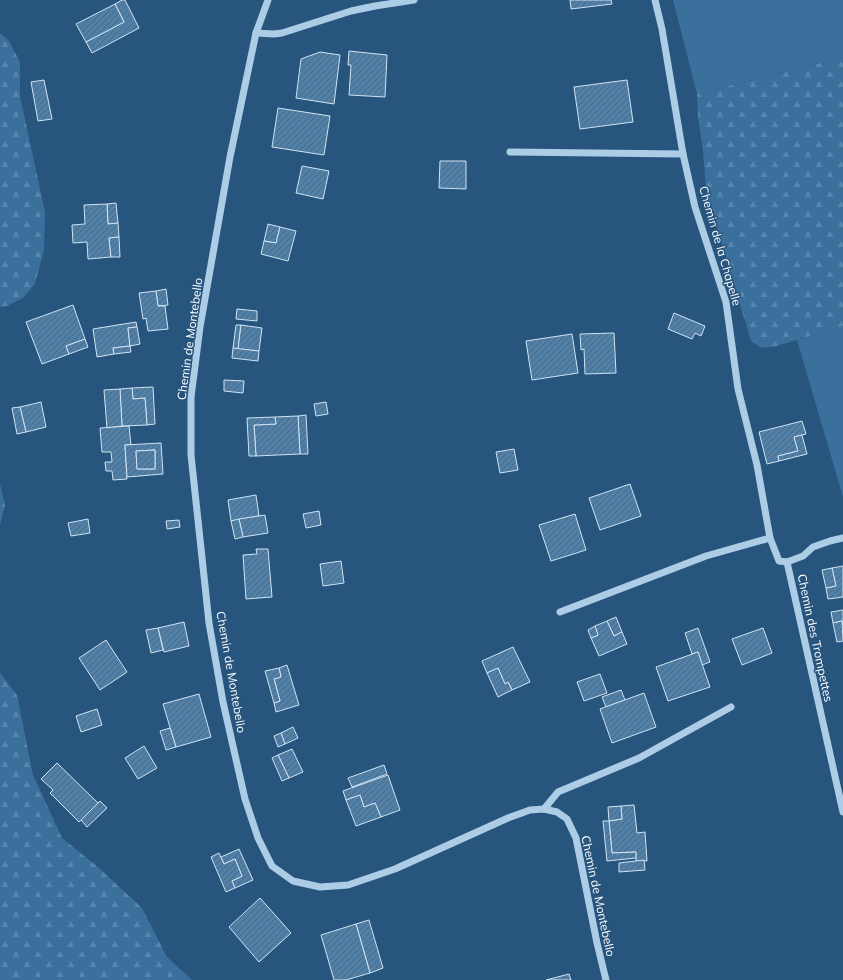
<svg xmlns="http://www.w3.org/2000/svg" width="843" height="980" viewBox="0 0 843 980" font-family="Mulish,sans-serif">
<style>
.grass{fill:#3b6f9c}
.forest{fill:url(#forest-firs)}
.building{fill:url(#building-hatch);stroke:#d0e4f4;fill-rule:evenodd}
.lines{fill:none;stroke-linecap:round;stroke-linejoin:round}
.minor{stroke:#adcce5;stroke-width:7}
.labels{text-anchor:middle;stroke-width:3;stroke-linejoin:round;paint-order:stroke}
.street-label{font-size:12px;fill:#fff;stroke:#27557e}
</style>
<defs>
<pattern id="forest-firs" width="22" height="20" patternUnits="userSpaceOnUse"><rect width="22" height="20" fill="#3b6f9c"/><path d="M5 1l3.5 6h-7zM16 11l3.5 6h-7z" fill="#5885ab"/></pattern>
<pattern id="building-hatch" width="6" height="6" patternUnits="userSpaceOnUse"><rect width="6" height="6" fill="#507fa7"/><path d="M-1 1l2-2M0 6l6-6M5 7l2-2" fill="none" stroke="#4e687e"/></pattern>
</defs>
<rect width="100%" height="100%" fill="#27557e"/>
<g class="grass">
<path d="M673,0H843V57L697,94Z"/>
<path d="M843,326V497L797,340Z"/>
</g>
<g class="forest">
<path d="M0,33L9,41L20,62V96L45,212L44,250L35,284L23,298L7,306L0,307Z"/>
<path d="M843,57V326L777,346L762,348L751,341L706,191L703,151L698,117L697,94Z"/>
<path d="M0,484L5,505L0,525Z"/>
<path d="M0,673L17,695L33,775L62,838L98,867L142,908L167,957L192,980H0Z"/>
</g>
<g class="building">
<path d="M122,0H125L139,28L92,53L86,42L124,22L115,4Z"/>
<path d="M570,0H611L612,4L571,9Z"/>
<path d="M115,4L124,22L86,42L76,24Z"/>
<path d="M349,51L387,55L385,97L349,95L351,65H348Z"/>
<path d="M320,52L340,55L334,104L296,98L301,59Z"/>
<path d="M44,80L52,119L38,121L31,82Z"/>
<path d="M627,80L633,122L580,129L574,87Z"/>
<path d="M278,108L330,116L324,155L272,147Z"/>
<path d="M440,161H466V189L439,188Z"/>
<path d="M302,166L329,171L323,199L296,193Z"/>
<path d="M116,203L118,223L108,224L107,204Z"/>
<path d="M107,204L108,224L118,223L119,237L109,238L111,257L88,259L87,242L73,243L72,225L85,224L84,205Z"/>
<path d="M268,224L280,227L276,243L264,241Z"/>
<path d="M280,227L296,231L288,261L261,254L264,241L276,243Z"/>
<path d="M119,237L120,257H111L109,238Z"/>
<path d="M166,289L168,305L158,306L156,291Z"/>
<path d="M156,291L158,306H165L168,329L148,331L146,318L143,319L139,293Z"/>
<path d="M73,305L85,339L66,346L69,354L42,364L26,322Z"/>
<path d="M237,309L257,311V321L236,319Z"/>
<path d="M674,313L705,326L701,336L695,333L692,339L668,329Z"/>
<path d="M136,322L137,327L128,328L130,346L113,348L114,354L97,357L93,329Z"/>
<path d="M236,325H241L238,349L233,348Z"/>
<path d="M241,325L262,328L259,351L238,349Z"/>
<path d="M137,327L140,344L130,346L128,328Z"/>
<path d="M614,333L616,373L585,374L584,349L581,350L580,334Z"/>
<path d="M572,334L578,373L532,380L526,341Z"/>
<path d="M85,339L88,347L69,354L66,346Z"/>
<path d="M130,346L131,352L114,354L113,348Z"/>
<path d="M233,348L259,351L258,361L232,358Z"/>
<path d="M224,380L244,381L243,393L224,391Z"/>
<path d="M153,387L155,424L147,425L145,398L133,399L132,388Z"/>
<path d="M132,388L133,399L145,398L147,425L122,426L120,389Z"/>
<path d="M120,389L122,426L107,428L104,390Z"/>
<path d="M41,402L46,427L26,432L20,407Z"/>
<path d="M326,402L328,414L316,416L314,404Z"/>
<path d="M20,407L26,432L17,434L12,408Z"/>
<path d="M306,415L308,454H300L298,416Z"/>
<path d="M298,416L300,454L256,456L254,425L276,424L275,417Z"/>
<path d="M275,417L276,424L254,425L256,456H249L247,418Z"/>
<path d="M802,421L806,434L794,437L798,451L778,456L779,461L767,464L759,432Z"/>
<path d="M129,426L131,445H125L127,479L113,480L112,471H106L105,462H112L111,452H102L100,428Z"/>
<path d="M802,435L807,454L779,461L778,456L798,451L794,437Z"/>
<path d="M161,443L163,474L127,477L125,445ZM155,450V469H137L136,451Z"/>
<path d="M514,449L518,470L500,473L496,452Z"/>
<path d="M155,450V469H137L136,451Z"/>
<path d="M630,484L641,516L600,530L589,498Z"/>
<path d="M256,495L259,516L231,521L228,500Z"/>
<path d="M319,511L321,525L306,528L303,514Z"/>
<path d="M575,514L586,550L551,561L539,525Z"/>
<path d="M265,515L268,533L243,537L239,519Z"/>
<path d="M88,519L90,533L71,536L68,523Z"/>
<path d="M239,519L243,537L235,539L231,521Z"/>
<path d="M179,520L180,527L167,529L166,521Z"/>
<path d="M256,549H268L272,597L246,599L243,555L257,554Z"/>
<path d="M341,561L344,583L323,586L320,564Z"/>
<path d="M843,566V597L828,599L826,588L836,586L832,568Z"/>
<path d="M832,568L836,586L826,588L822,570Z"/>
<path d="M843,610V625L842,621L833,623L831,612Z"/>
<path d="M616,617L622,632L614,636L607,621Z"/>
<path d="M607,621L614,636L622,632L627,644L599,656L591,638L598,635L595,626Z"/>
<path d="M842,621L843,641L837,642L833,623Z"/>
<path d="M184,622L189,646L164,652L158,628Z"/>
<path d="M595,626L598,635L591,638L588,630Z"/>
<path d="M158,628L163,650L151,653L146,630Z"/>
<path d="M698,628L710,662L702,665L698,652L692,654L685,633Z"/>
<path d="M763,628L772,653L742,665L732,639Z"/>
<path d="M106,640L127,672L100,690L79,658Z"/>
<path d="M513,647L530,682L512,690L508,682L505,684L498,668L487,673L482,661Z"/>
<path d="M698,652L710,687L668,701L656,667Z"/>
<path d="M287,665L299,705L276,712L274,703L280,701L274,679L281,677L279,668Z"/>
<path d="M279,668L281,677L274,679L280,701L274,703L265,671Z"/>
<path d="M498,668L505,684L508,682L512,690L498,697L487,673Z"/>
<path d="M600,674L607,693L584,701L577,682Z"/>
<path d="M621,690L625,700L606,707L602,697Z"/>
<path d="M644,693L656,727L612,743L600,709Z"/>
<path d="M199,694L211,737L176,747L163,704Z"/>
<path d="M97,709L102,725L81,732L76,716Z"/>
<path d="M293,727L298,738L285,744L281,733Z"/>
<path d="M170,728L176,747L166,750L160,731Z"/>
<path d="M281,733L285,744L278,747L274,736Z"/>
<path d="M144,746L157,768L138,779L125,758Z"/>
<path d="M292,749L303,772L289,778L278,755Z"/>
<path d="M278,755L289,778L282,781L272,758Z"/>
<path d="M57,763L98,803L79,822L50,793L53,790L41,779Z"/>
<path d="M384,765L387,774L352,787L348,778Z"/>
<path d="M388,775L400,810L381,817L375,803L364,807L360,795L346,800L343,791Z"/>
<path d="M360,795L364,807L375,803L381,817L356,826L346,800Z"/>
<path d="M100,801L107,808L87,827L81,820Z"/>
<path d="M634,805L637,833L645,832L647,861H636V852L612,853L609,821L622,819L621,806Z"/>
<path d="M621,806L622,819L609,821L608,807Z"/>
<path d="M603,821H609L612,853L636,852V858L607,861Z"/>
<path d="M239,849L253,880L235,888L232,881L242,876L235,859L224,864L221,857Z"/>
<path d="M219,853L224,864L235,859L242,876L232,881L235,888L226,892L211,857Z"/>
<path d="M644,860L645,870L619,872V863Z"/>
<path d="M260,898L291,933L259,962L229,927Z"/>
<path d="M369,920L383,968L370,973L356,924Z"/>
<path d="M356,924L370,973L346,980H334L321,935Z"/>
<path d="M569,974L571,980H546Z"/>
</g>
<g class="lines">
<g class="minor">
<path d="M268,0L256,33L230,157L200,327L191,397V455L209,623L223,702L245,799L258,838L272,866L293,881L320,887L348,885L395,869L508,818L530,810L544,809L557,812L567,819L576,838L597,943L606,980"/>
<path d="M655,0L662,29L683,154L695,207L726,302L738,389L757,465L770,538L779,561L787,562"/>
<path d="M256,33L274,34L282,33L351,11L375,6L414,0"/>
<path d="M510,152L683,154"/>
<path d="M787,562L843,812"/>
<path d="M787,562L803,556L813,547L830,541L843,538"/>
<path d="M560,612L706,556L770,538"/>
<path d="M544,809L558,792L639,758L731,707"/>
</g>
</g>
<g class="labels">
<g class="street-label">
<text transform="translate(720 246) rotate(74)" y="4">Chemin de la Chapelle</text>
<text transform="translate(190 339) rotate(-82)" y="4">Chemin de Montebello</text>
<text transform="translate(815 638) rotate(78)" y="4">Chemin des Trompettes</text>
<text transform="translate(231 672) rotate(80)" y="4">Chemin de Montebello</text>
<text transform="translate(598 896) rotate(78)" y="4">Chemin de Montebello</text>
</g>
</g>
</svg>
